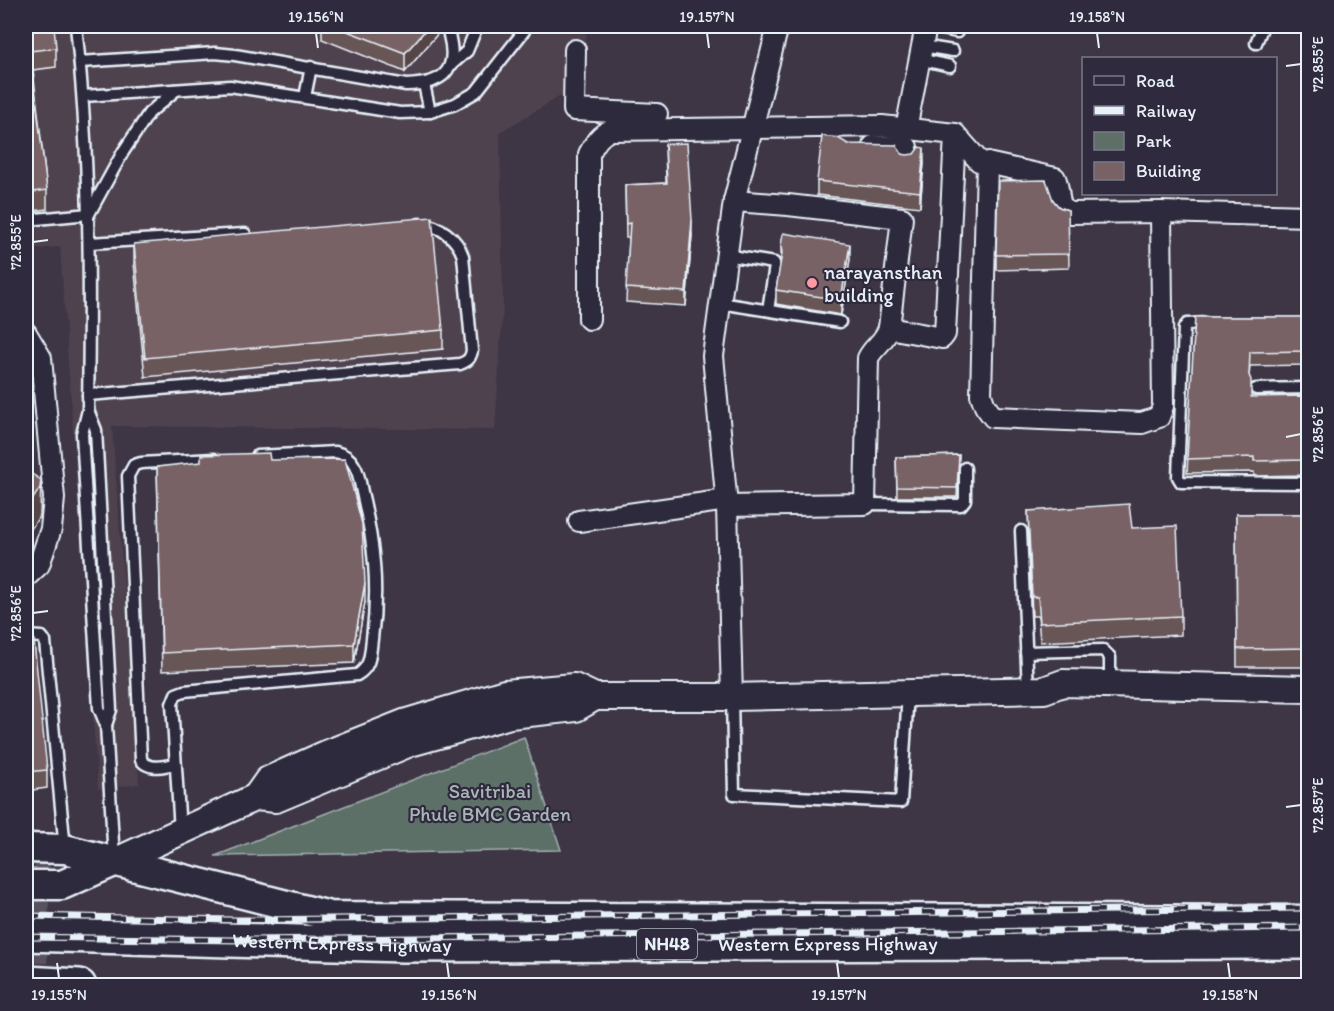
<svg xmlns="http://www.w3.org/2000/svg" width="1334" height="1011" viewBox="0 0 1334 1011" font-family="Itim,sans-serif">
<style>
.built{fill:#4f424f}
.green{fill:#5d6f67;stroke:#a2b0b0;stroke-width:1.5}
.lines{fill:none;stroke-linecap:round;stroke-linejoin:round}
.pedestrian-tunnel{stroke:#585160;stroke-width:15;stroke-dasharray:15 8;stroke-linecap:butt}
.service-casing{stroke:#e8f1f8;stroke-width:15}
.minor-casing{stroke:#e8f1f8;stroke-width:24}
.tertiary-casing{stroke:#e8f1f8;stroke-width:30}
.secondary-casing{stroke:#e8f1f8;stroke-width:33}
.trunk-casing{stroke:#e8f1f8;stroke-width:38}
.service{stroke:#2f2a3d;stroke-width:10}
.minor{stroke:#2f2a3d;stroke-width:20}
.tertiary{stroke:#2f2a3d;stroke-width:26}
.secondary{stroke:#2f2a3d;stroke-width:28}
.trunk{stroke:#2f2a3d;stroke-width:33}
.rail-casing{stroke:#e8f1f8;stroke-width:7}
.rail{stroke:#2f2a3d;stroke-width:4.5;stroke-dasharray:14;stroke-linecap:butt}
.wall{fill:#675457;stroke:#e8f1f8;stroke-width:1.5}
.shaded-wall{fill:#544547;stroke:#e8f1f8;stroke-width:1.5}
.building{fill:#786265;stroke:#e8f1f8;stroke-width:1.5}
.ticks{fill:none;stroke:#e8f1f8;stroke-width:2}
.poi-dot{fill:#ff9aa2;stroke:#2f2a3d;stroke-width:2}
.labels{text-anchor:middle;stroke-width:4.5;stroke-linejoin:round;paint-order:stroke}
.shield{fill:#2f2a3d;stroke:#b0b5c0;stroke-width:1.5}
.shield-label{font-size:18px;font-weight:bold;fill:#e8f1f8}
.poi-label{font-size:20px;fill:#e8f1f8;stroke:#2f2a3d;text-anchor:start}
.park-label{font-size:20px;fill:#a9b6b7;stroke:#2f2a3d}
.street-label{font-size:20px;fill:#e8f1f8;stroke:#2f2a3d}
.neatline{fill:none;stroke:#e8f1f8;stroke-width:2}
.ticks-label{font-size:15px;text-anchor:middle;fill:#e8f1f8}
</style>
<rect width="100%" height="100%" fill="#3e3545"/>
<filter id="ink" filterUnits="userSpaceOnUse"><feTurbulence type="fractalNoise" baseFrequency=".0167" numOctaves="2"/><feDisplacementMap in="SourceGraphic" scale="12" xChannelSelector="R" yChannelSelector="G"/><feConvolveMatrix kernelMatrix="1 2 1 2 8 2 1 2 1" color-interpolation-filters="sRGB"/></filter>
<g filter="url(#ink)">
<path class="built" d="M26,26H587L584,82L500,132L503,306L495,430L112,426L139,784L98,789L60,247L26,250Z"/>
<path class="green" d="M524,737L561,850L215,856Z"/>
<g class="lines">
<path class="pedestrian-tunnel" d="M39,986L43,848"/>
<g class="service-casing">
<g id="service">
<path d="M76,26C90,154 90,281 88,410L82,434L99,708L106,725L114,859"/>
<path d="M926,26L957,32"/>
<path d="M1256,43L1263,26"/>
<path d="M922,46L953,51"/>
<path d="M919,59L950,66"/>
<path d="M80,62L215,53L235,55L406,85C441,84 459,73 449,35"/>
<path d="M451,65L467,51L476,29"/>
<path d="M424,84L430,112"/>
<path d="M84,96L230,86L400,113L430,112L455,104L476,92L524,31L526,26"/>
<path d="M305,97L311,67"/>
<path d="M89,214L123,152L149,113L176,90"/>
<path d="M26,220L89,214"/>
<path d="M89,243L245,234"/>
<path d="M726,255L774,263L775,266L768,310"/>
<path d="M720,303L840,322"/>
<path d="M1206,323L1187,324L1184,328L1178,477L1181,482L1308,483"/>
<path d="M1256,389L1308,388"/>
<path d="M88,395L460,364C468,361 470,359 472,351L463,256C457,238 439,224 419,224"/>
<path d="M88,410L96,430L111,710L106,725"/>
<path d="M865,504L961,505L965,500V468"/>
<path d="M1021,531L1028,690"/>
<path d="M26,636L42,637L45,641L65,849"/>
<path d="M1026,652L1103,650L1110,657V683"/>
<path d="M732,697L734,794L901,802L908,693"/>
<path d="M175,764C163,766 150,771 141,760L128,476L134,465L141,463L214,459"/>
<path d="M180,831L172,704L176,694L184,691L357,675C371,667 370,654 372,639C379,586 374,543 362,492C360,483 359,472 354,465C350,457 344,454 336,452L257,456"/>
</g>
</g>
<g class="minor-casing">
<g id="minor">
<path d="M575,50L574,110L657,114"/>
<path d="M906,129L926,26"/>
<path d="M873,146L907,147L908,158"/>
<path d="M987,163L1055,178C1061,190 1055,208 1070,213L1161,212L1308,216"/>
<path d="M734,201L788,205L902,218L889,328L942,338L945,334L955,134"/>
<path d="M589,319V154C595,143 599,135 611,130L882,126L955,134L979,161L987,163L981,395L985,406L993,417L1142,423L1159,417L1163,406L1161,212"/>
<path d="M26,333L41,358L54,498L51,529L39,565L26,577"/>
<path d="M727,506L865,504L868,358C874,346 884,343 889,328"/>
<path d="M579,521L727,500"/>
<path d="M732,697L727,506L713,356L734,201L778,26"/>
</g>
</g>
<g class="tertiary-casing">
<g id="tertiary">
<path d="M256,797L268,780L326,754L404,723L505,693L574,687L595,697H732L1044,690L1063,683L1308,689"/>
<path d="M114,862L256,797L276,799L410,743L510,715L576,708L595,697"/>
</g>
</g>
<g class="secondary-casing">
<g id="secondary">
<path d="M26,848L65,849L330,916L1308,920"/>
<path d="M26,885H62L114,862"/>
</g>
</g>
<g class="trunk-casing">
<g id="trunk">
<path id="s1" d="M26,934L403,945L1308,942"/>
<path d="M26,983L79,986"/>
</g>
</g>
<use href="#service" class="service"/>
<use href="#minor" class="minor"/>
<use href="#tertiary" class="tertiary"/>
<use href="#secondary" class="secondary"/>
<use href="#trunk" class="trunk"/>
<g class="rail-casing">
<g id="rail">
<path d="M26,916L237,920L1308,908"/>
<path d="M26,937L238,940L1308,928"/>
</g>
</g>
<use href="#rail" class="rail"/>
</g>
<g class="wall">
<path d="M26,26L56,48V67L33,70L47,190V209L26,212Z"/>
<path d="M322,26H463L453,29L447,28L439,32L405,72L322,39Z"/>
<path d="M665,144L692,235L686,306L626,302L629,238H626L625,185L666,183Z"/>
<path d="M848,144L902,154L924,163L920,207L817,195V181Z"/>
<path d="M1053,200L1059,207L1068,210L1069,268L996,270V255Z"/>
<path d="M134,244L443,330V349L145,377L134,263Z"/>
<path d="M781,246L850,259L841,315L776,304V290L781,261Z"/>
<path d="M1195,317H1308V365L1250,366L1249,377L1251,397L1308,396V475L1254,476V472L1187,473Z"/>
<path d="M959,455L957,497H897L896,457Z"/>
<path d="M270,460L365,602L354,663L162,671L157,467Z"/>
<path d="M1028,511L1132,528L1181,616V635L1040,642L1038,616H1032Z"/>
<path d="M1236,514H1308V667H1237Z"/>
<path d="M26,632L47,770V788L26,791Z"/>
</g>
<g class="shaded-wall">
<path d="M429,26H447V28L439,32L405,72V53Z"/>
<path d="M453,26H463L453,29Z"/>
<path d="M924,148V163L920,207V192Z"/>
<path d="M692,220V235L686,306V292Z"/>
<path d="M850,244V259L841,315V300Z"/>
<path d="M32,359V386L26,394V367Z"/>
<path d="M41,480L40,515L26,537V510Z"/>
<path d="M365,583V602L354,663V644Z"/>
</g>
<g class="building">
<path d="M26,26H54L56,48L30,51L47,190L26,193Z"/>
<path d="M334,26H429L405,53Z"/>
<path d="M822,136L838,138L848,144L896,145L902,154L907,155L914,154L919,147L924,148L920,192L817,181Z"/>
<path d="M687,143L692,220L686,292L626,288L630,223L626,224L625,185L667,183L665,144Z"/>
<path d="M1046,180L1053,200L1059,207L1068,210L1069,254L996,255L998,181Z"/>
<path d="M432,217L443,330L145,358L134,244Z"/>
<path d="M783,233L850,244L841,300L776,290L782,253L781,246Z"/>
<path d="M1195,317H1308V351L1250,352L1249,375L1251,380V397L1308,396V460L1254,461V457L1187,459Z"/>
<path d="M26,345L31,349L32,359L26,367Z"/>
<path d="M269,453L270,460L345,459L362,524L365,583L354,644L162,653L157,467L201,462V455Z"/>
<path d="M959,455L957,488L897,487L896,457Z"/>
<path d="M26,470L41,480L40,488L26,510Z"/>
<path d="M1129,504L1132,528L1177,526L1181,616L1040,623L1038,597H1032L1028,511Z"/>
<path d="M1236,514H1308V648L1237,649Z"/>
<path d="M33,631L47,770L26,772V632Z"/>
</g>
</g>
<path class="ticks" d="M316,33L318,48M707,33L709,48M1097,33L1099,48M1286,66L1301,64M33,242L48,240M1286,437L1301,434M33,613L48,611M1286,807L1301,805M57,963L59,978M447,963L449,978M837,963L839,978M1228,963L1230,978"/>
<circle class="poi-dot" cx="812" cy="283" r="6"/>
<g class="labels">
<rect class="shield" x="637" y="929" width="60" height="30" rx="4.5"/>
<g class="shield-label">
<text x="667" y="950">NH48</text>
</g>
<g class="poi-label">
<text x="824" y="279">narayansthan<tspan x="824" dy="23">building</tspan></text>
</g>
<g class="park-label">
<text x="490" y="798">Savitribai<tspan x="490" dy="23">Phule BMC Garden</tspan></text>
</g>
<g class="street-label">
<text dy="7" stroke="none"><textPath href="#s1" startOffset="316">Western Express Highway</textPath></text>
<text dy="7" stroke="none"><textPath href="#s1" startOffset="802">Western Express Highway</textPath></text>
</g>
</g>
<rect width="1334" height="1011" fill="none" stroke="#2f2a3d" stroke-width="66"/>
<rect x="1082" y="57" width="195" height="138" fill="#2f2a3d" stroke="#797a88" stroke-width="1.5"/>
<rect x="1094" y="76" width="30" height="9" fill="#2f2a3d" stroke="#797a88" stroke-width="1.5"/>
<text x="1136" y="87" font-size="18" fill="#e8f1f8">Road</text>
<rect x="1094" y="106" width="30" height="9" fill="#e8f1f8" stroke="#797a88" stroke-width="1.5"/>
<text x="1136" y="117" font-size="18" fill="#e8f1f8">Railway</text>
<rect x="1094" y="132" width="30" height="18" fill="#5d6f67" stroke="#797a88" stroke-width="1.5"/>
<text x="1136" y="147" font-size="18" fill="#e8f1f8">Park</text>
<rect x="1094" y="162" width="30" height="18" fill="#786265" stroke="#797a88" stroke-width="1.5"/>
<text x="1136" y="177" font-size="18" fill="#e8f1f8">Building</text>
<rect x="33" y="33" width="1268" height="945" class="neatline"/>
<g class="ticks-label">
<text x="316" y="22">19.156°N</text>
<text x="707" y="22">19.157°N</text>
<text x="1097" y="22">19.158°N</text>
<text transform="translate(1318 64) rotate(-90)" y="5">72.855°E</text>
<text transform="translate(16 242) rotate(-90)" y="5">72.855°E</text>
<text transform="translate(1318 434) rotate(-90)" y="5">72.856°E</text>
<text transform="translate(16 613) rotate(-90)" y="5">72.856°E</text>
<text transform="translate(1318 805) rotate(-90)" y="5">72.857°E</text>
<text x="59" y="1000">19.155°N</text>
<text x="449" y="1000">19.156°N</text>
<text x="839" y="1000">19.157°N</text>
<text x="1230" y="1000">19.158°N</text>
</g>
</svg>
